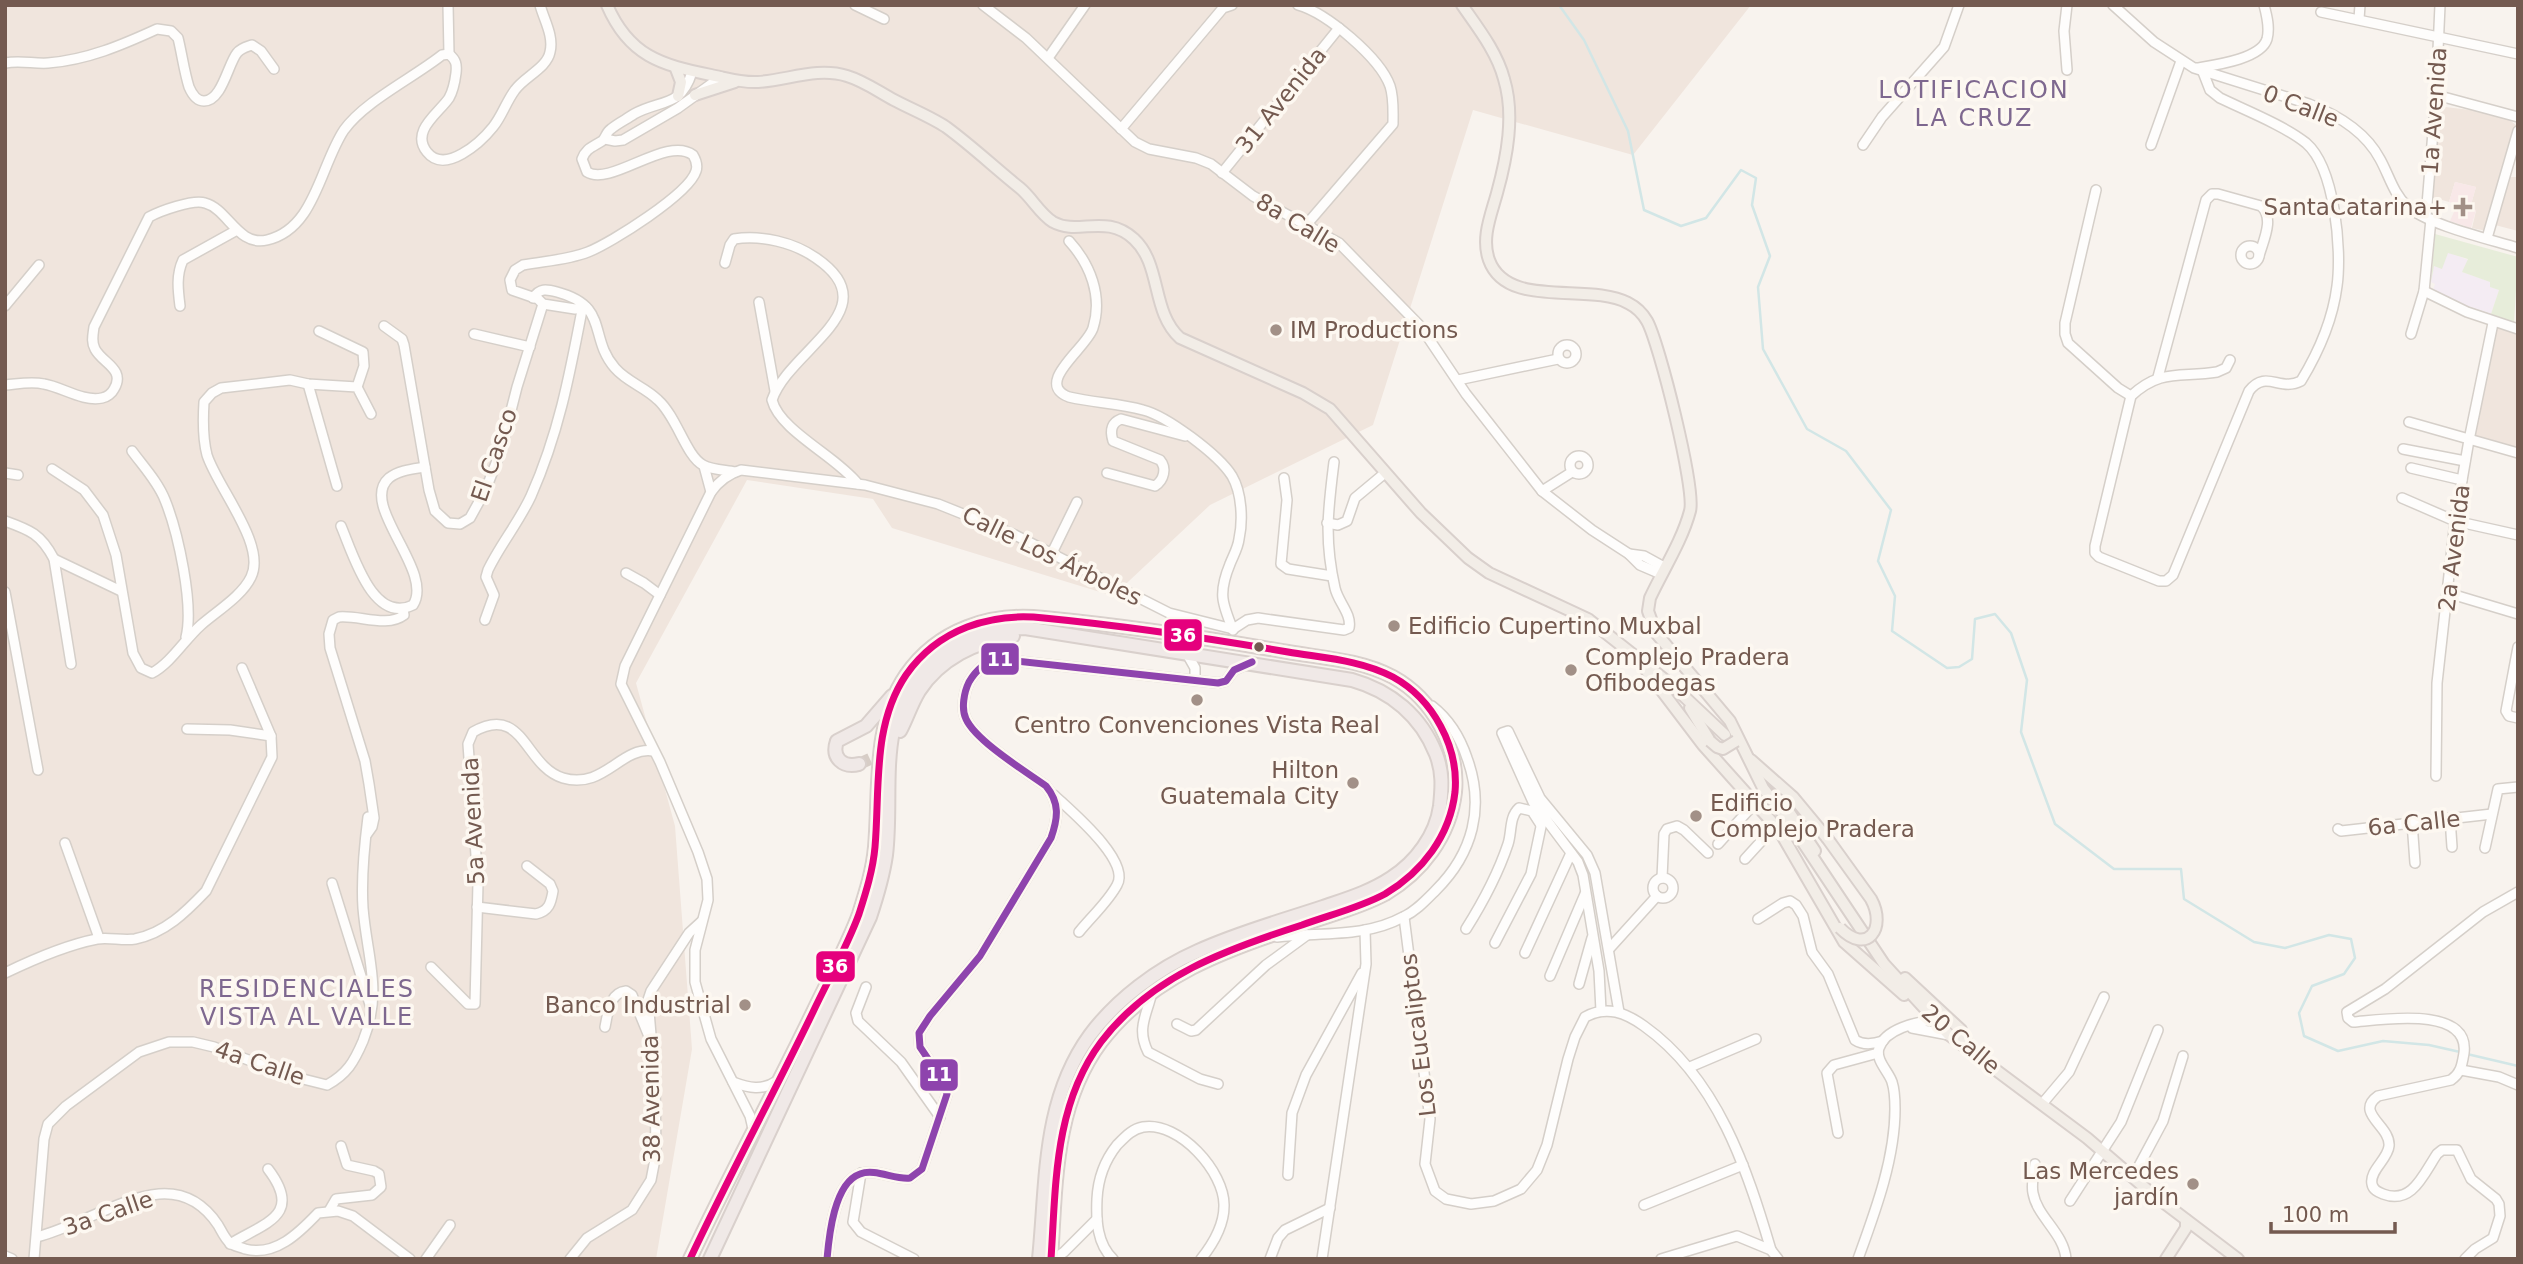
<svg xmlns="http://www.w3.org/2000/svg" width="2523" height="1264" viewBox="0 0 2523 1264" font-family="'DejaVu Sans',sans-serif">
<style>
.residential{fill:#f0e5dd}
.education{fill:#f4ecf3}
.medical{fill:#f8e8e8}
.green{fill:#e7edda}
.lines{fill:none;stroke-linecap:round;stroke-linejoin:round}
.stream{stroke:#d2e6e6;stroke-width:2.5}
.major-tunnel{stroke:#d7cdc6;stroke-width:10;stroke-dasharray:10 5;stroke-linecap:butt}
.highway-tunnel{stroke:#d7cdc6;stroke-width:12;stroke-dasharray:12 6;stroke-linecap:butt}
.minor-casing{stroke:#d5cfc9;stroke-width:12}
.major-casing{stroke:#d9d0cc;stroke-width:14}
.highway-casing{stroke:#d9d0cc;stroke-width:16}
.minor{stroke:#fefdfc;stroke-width:9}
.major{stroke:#f2ede7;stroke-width:10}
.highway{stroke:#f0e9e7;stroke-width:12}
.major-bridge-casing{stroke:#d9d0cc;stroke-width:14;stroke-linecap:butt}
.major-bridge{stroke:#f2ede7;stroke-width:10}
.bus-1-casing{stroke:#fdf8f1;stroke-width:12}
.bus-2-casing{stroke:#fdf8f1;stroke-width:12}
.bus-1{stroke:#e5007d;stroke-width:7}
.bus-2{stroke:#8e44ad;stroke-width:7}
.poi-dot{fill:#a29087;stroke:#fdf8f1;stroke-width:2.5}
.bus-dot{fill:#745a50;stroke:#fdf8f1;stroke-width:2.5}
.labels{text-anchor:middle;stroke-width:7;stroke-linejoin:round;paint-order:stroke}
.street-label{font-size:23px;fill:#745a50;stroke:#fdf8f1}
.poi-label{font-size:23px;fill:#745a50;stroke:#fdf8f1;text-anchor:end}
.neighbourhood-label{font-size:24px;letter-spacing:2px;fill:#7e688f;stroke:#fdf8f1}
.line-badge{stroke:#fdf8f1;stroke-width:2.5}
.badge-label{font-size:19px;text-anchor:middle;font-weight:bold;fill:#fff}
</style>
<rect width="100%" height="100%" fill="#f8f3ee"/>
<g class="residential">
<path d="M5,5H1751L1633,155L1473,110L1373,425L1210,505L1113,596L892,528L873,499L747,480L636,683L675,826L692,1049L656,1259H5Z"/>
<path d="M2437,106L2487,112L2511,121L2517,126L2487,231L2472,228L2476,211L2470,208L2476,187L2455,182L2449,202L2432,197Z"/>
<path d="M2510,177H2518V231L2495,225Z"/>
<path d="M2496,328L2518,333V450L2473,436Z"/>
</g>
<path class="education" d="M2448,252L2468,260L2462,272L2491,282L2499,290L2491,314L2437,296L2433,290L2435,284L2431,282L2434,265Z"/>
<path class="medical" d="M2455,182L2476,187L2470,208L2476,210L2471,228L2450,221L2457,205L2449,202Z"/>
<path class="green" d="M2435,234L2518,257L2514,323L2437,296L2491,314L2499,290L2490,287V282L2462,272L2468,259L2448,253L2442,269L2434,266L2431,282Z"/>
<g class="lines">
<g class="stream">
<path d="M1559,5L1584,40L1628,131L1644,210L1681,226L1706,218L1741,170L1756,178L1752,205L1770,256L1758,287L1763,349L1807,429L1846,451L1891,510L1878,561L1895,596L1892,631L1947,668L1959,667L1972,659L1975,619L1995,614L2011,633L2027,680L2021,732L2055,824L2114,869H2181L2184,899L2254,942L2285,948L2329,935L2351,939L2355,958L2344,974L2312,986L2299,1013L2304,1036L2338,1051L2383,1041L2429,1045L2460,1052"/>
<path d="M2467,1054L2518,1066"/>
</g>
<path class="major-tunnel" d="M1759,775L1778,797"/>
<path class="highway-tunnel" d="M859,764L887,751"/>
<g class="minor-casing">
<g id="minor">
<path d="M448,5L449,54"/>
<path d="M855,5L884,19"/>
<path d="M983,5L1026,38L1135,142L1149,149L1196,158L1211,164L1253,196L1339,243L1421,327L1466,394L1542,491L1592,530L1629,554L1640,565L1661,574"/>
<path d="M1298,5C1327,13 1380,58 1390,86C1394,98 1393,112 1393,124L1307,224"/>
<path d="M2067,5L2064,31L2067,70"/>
<path d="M2113,5L2154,42L2194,68L2309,104C2338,115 2365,131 2380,159C2389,175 2393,193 2407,206C2428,225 2489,239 2518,248"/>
<path d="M2321,12L2518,54"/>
<path d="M2359,19L2360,5"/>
<path d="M1048,58L1085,5"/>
<path d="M5,63C20,60 34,64 48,63C87,60 122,45 157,29L171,31L178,38C182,54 184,71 189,87C192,94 196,101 204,101C222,101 228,64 237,53C241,48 246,47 252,45L261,51L274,69"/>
<path d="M2197,68C2215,65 2261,59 2267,39C2270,28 2267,16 2264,5"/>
<path d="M2203,72L2210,90L2220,98C2245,110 2285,126 2306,143C2335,168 2342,250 2337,286C2333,318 2318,353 2301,381C2280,392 2266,369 2249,391L2173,575L2166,581H2159L2099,557L2095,553V546L2131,396C2161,368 2181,378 2217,372L2226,368L2230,360"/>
<path d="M2436,95L2518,117"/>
<path d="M1121,129L1223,8L1232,5"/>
<path d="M605,139L615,141L623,140L678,108L721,77"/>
<path d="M1863,145L1882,117L1944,47L1959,5"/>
<path d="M2151,145L2181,61"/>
<path d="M1222,173L1339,28"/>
<path d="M2096,190L2065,323V334L2068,343L2118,388L2131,396"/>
<path d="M2426,217L2436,95L2440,5"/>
<path d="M2487,238L2518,131"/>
<path d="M1069,241C1090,264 1103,296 1093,328C1087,348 1033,383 1069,397C1094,403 1119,403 1143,410C1167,416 1219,455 1232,476C1242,493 1243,521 1239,539C1238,548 1233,556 1230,564C1218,593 1222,603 1233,630"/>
<circle cx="2250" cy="255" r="9"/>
<path d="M725,263L730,245L734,239C762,235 793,242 816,258C891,309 789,349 772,400C780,431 836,456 858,484"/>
<path d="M2424,291L2467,312L2518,329"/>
<path d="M533,298C540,288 546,289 557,292C610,306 588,337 615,368C627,382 645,387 658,400C677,417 686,456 703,465C712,470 725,470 735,472"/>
<path d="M759,302L775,391"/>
<path d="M5,306L39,265"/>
<path d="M180,306C178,290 176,275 183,260L237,230"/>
<path d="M586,307L575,309L543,304L538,299L512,290L510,280L515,270L523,265C544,261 568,260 588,252C611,243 689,194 696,171C698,165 696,160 693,155C667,135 611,187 587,172L582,159C586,148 593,147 602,141C606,138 606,132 611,129C618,123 627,119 634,114C661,99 681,108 692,72"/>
<path d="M384,326L402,339L404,345L429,490L435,511L448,523L460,524L470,518L486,489L501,450L517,387L543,304"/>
<path d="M319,331L363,352L364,366L357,387"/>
<path d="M474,334L530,347"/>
<path d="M2411,334L2424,291L2431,219"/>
<circle cx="1567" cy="354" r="9"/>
<path d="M2158,377L2206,200L2212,194H2218L2261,206C2275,218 2263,241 2259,256"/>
<path d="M1458,380L1558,359"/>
<path d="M308,384L337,486"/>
<path d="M5,385C18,384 31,381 44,384C62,387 83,402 102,398C107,397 112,393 114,389C126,369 102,363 95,349C91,342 93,335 94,327L149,217C160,211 193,199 205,203C228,209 238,247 267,240C315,229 320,166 344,130C365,101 413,78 442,55L449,54C456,60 457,64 456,73C455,81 453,91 449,98C439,113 410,131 427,152C445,175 481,142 493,127C502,116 506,102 515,90C524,77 547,68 550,52C554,36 544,20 540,5"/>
<path d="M2409,422L2518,453"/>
<path d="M2403,449L2465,461"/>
<path d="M132,451C143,466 158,482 165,500C178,532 194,605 186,637"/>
<circle cx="1579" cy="465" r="9"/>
<path d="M704,466L711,492"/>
<path d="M2411,468L2462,480"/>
<path d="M52,469L84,490L103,515L116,555L133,653L141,668L152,673C171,663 185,639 201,625C217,611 242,596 251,577C267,545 217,487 207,455C203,440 203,418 204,402L212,393L221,388L290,380L308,384L357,387L371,414"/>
<path d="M5,473L18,475"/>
<path d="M1107,473L1155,486C1164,480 1167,468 1160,460L1113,441C1110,431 1111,423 1121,419L1185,436"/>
<path d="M1284,478L1287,500L1281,564L1288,569L1332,576"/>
<path d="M1542,491L1572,472"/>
<path d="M2402,498L2455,521L2518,535"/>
<path d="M5,521C30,530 41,534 54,559L71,664"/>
<path d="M1327,523L1338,525L1347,521L1355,498L1385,473"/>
<path d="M341,526C353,554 373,625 413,605C435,571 358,505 389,478C399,470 413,469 425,467"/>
<path d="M1052,553L1077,502"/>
<path d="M1629,554L1644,556L1664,567"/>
<path d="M54,559L121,591"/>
<path d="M626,573L644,583L660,595"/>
<path d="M5,592L38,770"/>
<path d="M2448,593L2518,614"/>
<path d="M485,620L494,595L486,577L488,570C500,545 519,522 531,496C559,433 570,373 583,305"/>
<path d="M1233,629L1247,620L1258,618L1344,630L1349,628C1352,614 1338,602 1335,588C1324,539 1328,510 1334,462"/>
<path d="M2518,647L2506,711L2509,716L2518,718"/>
<path d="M1186,652L1195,668V680"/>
<path d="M187,729L230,730L271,736"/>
<path d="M2436,776L2437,683L2455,521L2469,440L2493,323"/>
<path d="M1054,795C1071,811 1131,861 1117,885C1108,902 1091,917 1079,932"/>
<path d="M2450,818L2452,847"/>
<path d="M2412,822L2415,863"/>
<path d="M2338,829L2341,831L2492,814"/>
<path d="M367,834L372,827L374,818L369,784L365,761L330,648L329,634L333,620L339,617C359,615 387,628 404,615L403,609"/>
<path d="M65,843L99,938"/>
<path d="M1718,844L1755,803"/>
<path d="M2485,848L2498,789L2518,787"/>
<path d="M1745,859L1776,825"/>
<circle cx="1663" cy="888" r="10"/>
<path d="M1662,878L1664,834L1667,829L1677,826L1684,830L1708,853"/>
<path d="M332,883L371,1008"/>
<path d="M477,907L536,914C549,911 551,903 553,891L550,884L527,866"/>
<path d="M1404,917L1430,1119L1425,1164L1435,1191L1446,1199L1471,1204L1494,1201L1521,1189L1537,1170L1547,1145L1568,1059L1575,1037L1585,1017C1607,1005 1626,1013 1644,1026C1717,1078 1747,1168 1771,1250"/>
<path d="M1758,919L1783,903L1790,901L1796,905L1803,916L1812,952L1828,974L1855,1040C1864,1046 1874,1044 1883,1041"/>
<path d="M1466,929C1483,902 1498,874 1508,844C1512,832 1509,817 1519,808L1532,811L1541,825"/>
<path d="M1277,937C1319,932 1365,938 1403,917C1416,911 1426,900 1436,890C1473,853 1485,807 1467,758C1460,737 1450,720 1432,706"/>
<path d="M1495,943L1531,874L1542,822"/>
<path d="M1609,949L1657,896"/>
<path d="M1525,953L1571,853"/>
<path d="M431,967L468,1004H475L478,883L468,744L473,732C524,703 524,766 563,778C604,790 621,746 653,751"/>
<path d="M5,973C34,959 66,945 97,939C109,937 123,941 135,939C165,933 186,912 206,891L272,757L271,736L242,668"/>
<path d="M1550,976L1585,894"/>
<path d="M1579,984L1592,938"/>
<path d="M866,987L856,1013L858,1021L901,1062L940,1117"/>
<path d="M1152,992C1147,1015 1136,1028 1148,1052L1200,1079L1218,1084"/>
<path d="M1601,1011L1599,971L1583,875L1578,862L1533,802L1502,733L1508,731L1540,798L1587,855L1595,873L1619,1012"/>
<path d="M1177,1024L1191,1031L1196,1030L1266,965L1307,935"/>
<path d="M605,1027C608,1013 609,993 626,991L632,995L648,1034"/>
<path d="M1912,1028L1949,1035"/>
<path d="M1690,1067L1756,1039"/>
<path d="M2461,1070L2499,1077L2518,1085"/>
<path d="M733,1082C749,1088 762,1091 777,1081"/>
<path d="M2042,1104L2069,1072L2104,997"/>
<path d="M754,1133L750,1116L711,1039L695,982V950L708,900L707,879L698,852L660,762L621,684L625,666L711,492C719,481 728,474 741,470L865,485L938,504L1013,534L1169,613L1233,629"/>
<path d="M1838,1133L1827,1073L1834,1065L1878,1053"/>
<path d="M2035,1164C2034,1173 2031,1184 2033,1193C2037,1217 2064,1233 2066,1259"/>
<path d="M861,1173L853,1222L861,1232L914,1259"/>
<path d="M1288,1175L1292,1113L1306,1075L1362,973"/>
<path d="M2133,1177L2163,1121L2183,1056"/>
<path d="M2070,1201L2121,1122L2158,1030"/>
<path d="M1644,1205L1743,1165"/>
<path d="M329,1211L336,1199L372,1195L381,1187L379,1174L374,1171L347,1165L341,1146"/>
<path d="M37,1237C76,1227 122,1197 159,1194C185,1192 204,1204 218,1225C221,1230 225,1239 230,1243C233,1246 241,1247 245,1249C275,1257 299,1233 318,1213L338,1211L353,1216L410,1259"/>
<path d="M230,1244C264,1223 304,1216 268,1169"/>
<path d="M5,1256L12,1259"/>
<path d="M34,1259L44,1139L48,1124L66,1106L139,1052L169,1042H193L214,1047L291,1076L327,1085C347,1074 354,1062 363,1041C383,991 367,958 363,908C361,877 364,848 368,817"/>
<path d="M426,1259L450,1225"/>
<path d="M570,1259L587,1238L632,1210L651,1180L656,1154L655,1081L648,1000L651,991L689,933L701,922"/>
<path d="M827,1259C829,1236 834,1183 860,1174C875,1168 895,1180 910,1178L922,1169L947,1094L943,1081L920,1047L919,1033L930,1016L980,956L1051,838C1058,818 1060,803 1046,786C1025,771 976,741 966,719C961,709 964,692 969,682C976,670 985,662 998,659L1218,683L1226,681L1234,670L1248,664"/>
<path d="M1054,1259L1064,1252L1097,1219"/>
<path d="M1113,1259C1097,1244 1096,1220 1097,1199C1098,1179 1105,1160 1117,1145C1125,1137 1132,1129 1143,1127C1179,1121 1225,1172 1224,1206C1224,1226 1213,1244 1201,1259"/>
<path d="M1270,1259L1278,1238L1285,1230L1330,1208"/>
<path d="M1322,1259L1366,964L1365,930"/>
<path d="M1661,1259L1737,1236L1771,1250L1778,1259"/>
<path d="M1858,1259C1875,1212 1895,1159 1895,1109C1895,1100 1895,1091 1892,1082C1889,1072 1875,1060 1879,1048C1885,1029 1916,1022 1934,1020"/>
<path d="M2465,1259L2475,1249L2493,1238L2500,1216L2499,1204L2496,1199L2471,1179L2457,1150H2442L2437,1154C2423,1175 2412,1205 2383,1194C2378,1192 2373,1190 2372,1184C2369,1171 2388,1159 2389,1146C2391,1126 2354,1113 2378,1096L2451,1080C2461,1073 2462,1065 2464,1053C2470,1005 2380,1020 2353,1022L2348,1018L2347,1012L2385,989L2483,912L2518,892"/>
</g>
</g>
<g class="major-casing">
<g id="major">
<path d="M607,5C629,56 661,65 711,75C726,78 742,83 758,82C788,80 817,67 847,76C864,81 879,92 894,100C911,109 931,117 946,127C972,146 995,168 1020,188C1032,198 1040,214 1053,222C1078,236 1106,213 1134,239C1162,265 1151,312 1180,338L1303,393L1330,409L1421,513L1468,558L1489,573L1588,619L1674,687L1725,735"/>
<path d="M1462,5C1478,28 1497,52 1504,79C1515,115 1507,157 1497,193C1491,215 1481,238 1489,260C1507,310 1589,282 1628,303C1636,307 1643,314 1647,321C1659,342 1696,490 1690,511C1682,541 1663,570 1650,598L1648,611L1656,633L1730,721L1763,788L1788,820L1884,964L1949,1035L2087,1138L2151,1193L2238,1259"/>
<path d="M676,69L681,82L678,96"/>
<path d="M695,95L735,82"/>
<path d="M1646,670L1703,745L1779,830L1844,942L1904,995"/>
<path d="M1690,708L1710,741"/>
<path d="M1751,760L1793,797L1827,838"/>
<path d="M1787,809L1815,851"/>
<path d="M1905,978L1961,1030L1969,1048"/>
<path d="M2166,1259L2186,1228V1220"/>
</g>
</g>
<g class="highway-casing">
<g id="highway">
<path d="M900,731C907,718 911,704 919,691C940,659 976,641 1013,636"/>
<path d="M859,764C843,768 831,758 837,741L866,726L892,696"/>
<path d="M690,1259C729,1176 773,1095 813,1012C828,980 847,947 859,914C866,892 873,870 875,847C880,789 872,725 906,675C938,629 991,612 1044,618C1126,626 1207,638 1288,652C1323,658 1361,660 1393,677C1433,699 1459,747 1455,792C1450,836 1422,872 1385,894C1359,908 1329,915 1302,925C1227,949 1151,976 1101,1042C1054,1105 1056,1184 1051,1259"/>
<path d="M710,1259L870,917C877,896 883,876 886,855C891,814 885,771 893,731C907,665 959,629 1025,628L1352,680C1391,691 1421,716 1436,754C1443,772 1442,787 1440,806C1436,835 1416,862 1391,878C1370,892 1346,899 1323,907C1281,921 1237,933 1198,951C1157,969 1117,999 1090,1035C1042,1101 1047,1181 1039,1259"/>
</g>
</g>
<use href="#minor" class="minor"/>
<use href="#major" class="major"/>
<use href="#highway" class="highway"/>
<g class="major-bridge-casing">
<g id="major-bridge">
<path d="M1710,741L1717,747L1723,749L1736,741"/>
<path d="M1827,838L1871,899C1887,928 1867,956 1840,928"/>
</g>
</g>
<use href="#major-bridge" class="major-bridge"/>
<g class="bus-1-casing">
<path id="bus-1" d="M690,1259C729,1176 773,1095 813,1012C828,980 847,947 859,914C866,892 873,870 875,847C880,789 872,725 906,675C938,629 991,612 1044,618C1126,626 1207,638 1288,652C1323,658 1361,660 1393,677C1433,699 1459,747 1455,792C1450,836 1422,872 1385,894C1359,908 1329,915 1302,925C1227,949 1151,976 1101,1042C1054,1105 1056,1184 1051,1259"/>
</g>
<g class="bus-2-casing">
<path id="bus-2" d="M827,1259C829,1236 834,1183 860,1174C875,1168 895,1180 910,1178L922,1169L947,1094L943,1081L920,1047L919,1033L930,1016L980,956L1051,838C1058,818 1060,803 1046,786C1025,771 976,741 966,719C961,709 964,692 969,682C976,670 985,662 998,659L1218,683L1226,681L1234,670L1252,662"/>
</g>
<use href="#bus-1" class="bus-1"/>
<use href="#bus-2" class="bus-2"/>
</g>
<g class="poi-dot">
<path d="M2459.5 196.5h7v7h7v7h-7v7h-7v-7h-7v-7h7z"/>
<circle cx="1276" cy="330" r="7"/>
<circle cx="1394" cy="626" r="7"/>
<circle cx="1571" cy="670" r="7"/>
<circle cx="1197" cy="700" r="7"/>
<circle cx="1353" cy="783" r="7"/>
<circle cx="1696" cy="816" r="7"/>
<circle cx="745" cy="1005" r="7"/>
<circle cx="2193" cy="1184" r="7"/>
</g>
<circle class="bus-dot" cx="1259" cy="647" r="6"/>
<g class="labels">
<g class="street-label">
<text transform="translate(1281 100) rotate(-51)" y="8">31 Avenida</text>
<text transform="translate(2301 106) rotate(21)" y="8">0 Calle</text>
<text transform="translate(2434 111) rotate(-86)" y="8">1a Avenida</text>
<text transform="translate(1298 223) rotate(31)" y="8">8a Calle</text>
<text transform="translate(494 455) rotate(-71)" y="8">El Casco</text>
<text transform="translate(2454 548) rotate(-83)" y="8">2a Avenida</text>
<text transform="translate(1052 556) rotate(26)" y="8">Calle Los Árboles</text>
<text transform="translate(473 821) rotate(-93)" y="8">5a Avenida</text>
<text transform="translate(2414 823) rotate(-6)" y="8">6a Calle</text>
<text transform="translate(1418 1035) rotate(-97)" y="8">Los Eucaliptos</text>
<text transform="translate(1961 1039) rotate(40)" y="8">20 Calle</text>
<text transform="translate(260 1063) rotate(19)" y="8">4a Calle</text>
<text transform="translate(651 1099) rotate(-91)" y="8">38 Avenida</text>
<text transform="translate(108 1213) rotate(-19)" y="8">3a Calle</text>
</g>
<g class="poi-label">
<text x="2447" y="215">SantaCatarina+</text>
<text x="1290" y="338" text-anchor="start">IM Productions</text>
<text x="1408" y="634" text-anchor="start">Edificio Cupertino Muxbal</text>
<text x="1585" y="665" text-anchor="start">Complejo Pradera<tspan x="1585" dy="26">Ofibodegas</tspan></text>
<text x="1197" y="733" text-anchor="middle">Centro Convenciones Vista Real</text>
<text x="1339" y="778">Hilton<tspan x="1339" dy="26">Guatemala City</tspan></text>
<text x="1710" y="811" text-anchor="start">Edificio<tspan x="1710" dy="26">Complejo Pradera</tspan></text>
<text x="731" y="1013">Banco Industrial</text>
<text x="2179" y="1179">Las Mercedes<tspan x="2179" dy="26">jardín</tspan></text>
</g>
<g class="neighbourhood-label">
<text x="1974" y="98">LOTIFICACION<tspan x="1974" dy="28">LA CRUZ</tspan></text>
<text x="307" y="997">RESIDENCIALES<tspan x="307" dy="28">VISTA AL VALLE</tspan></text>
</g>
</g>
<g class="line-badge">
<rect x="1163" y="618" width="40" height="34" rx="7" fill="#e5007d"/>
<rect x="980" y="642" width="40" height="34" rx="7" fill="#8e44ad"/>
<rect x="815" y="950" width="41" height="33" rx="7" fill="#e5007d"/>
<rect x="919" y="1058" width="40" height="34" rx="7" fill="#8e44ad"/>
</g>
<g class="badge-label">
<text x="1183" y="642">36</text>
<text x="1000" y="666">11</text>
<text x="835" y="973">36</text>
<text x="939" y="1081">11</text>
</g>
<rect width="2523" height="1264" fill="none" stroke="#745a50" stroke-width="14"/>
<path d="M2271 1222v10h124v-10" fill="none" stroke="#745a50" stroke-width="3.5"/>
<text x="2282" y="1222" font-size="21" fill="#745a50" stroke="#fdf8f1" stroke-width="5" paint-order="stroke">100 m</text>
</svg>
